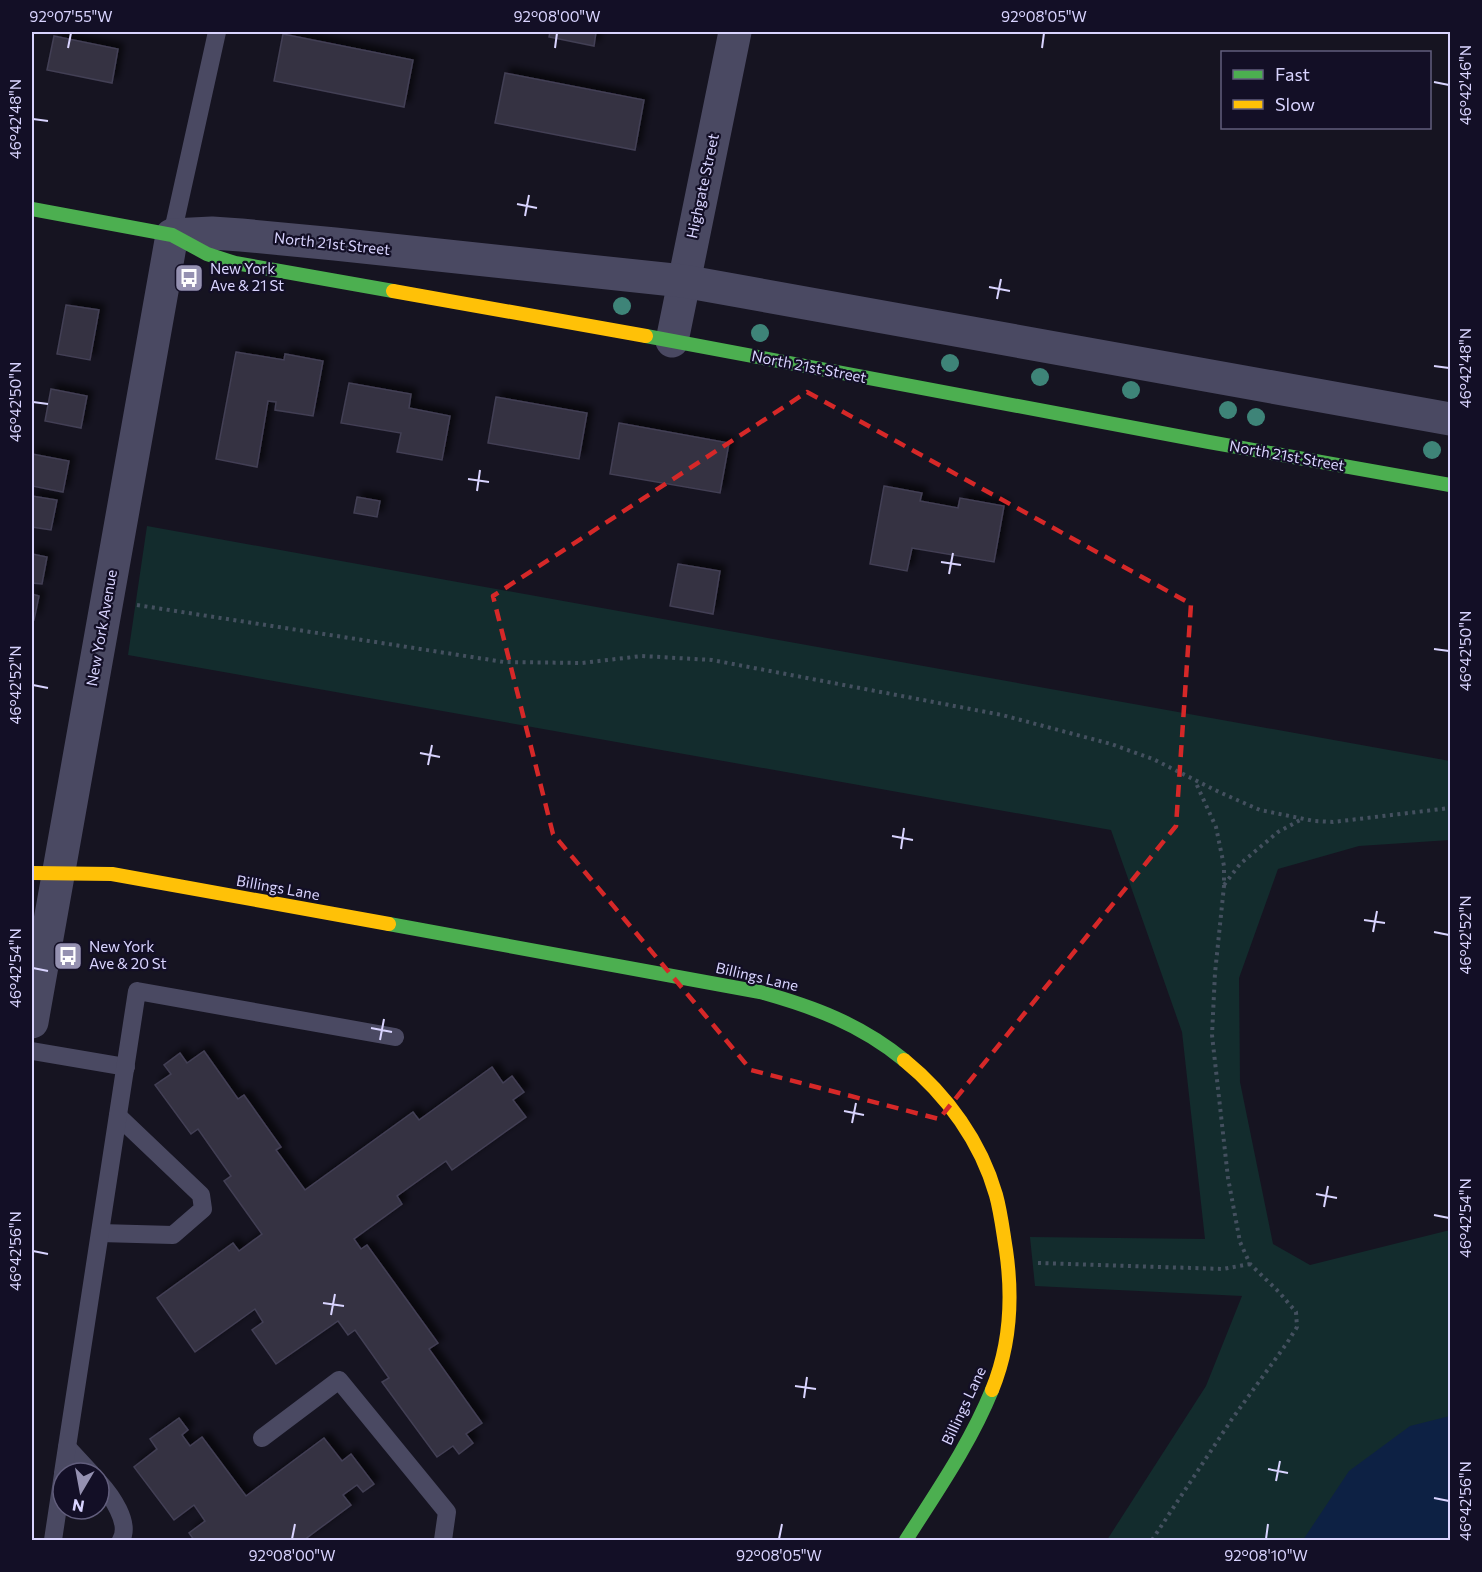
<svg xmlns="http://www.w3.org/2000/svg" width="1482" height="1572" viewBox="0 0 1482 1572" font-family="Commissioner,sans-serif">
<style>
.green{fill:#132c2d}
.water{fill:#0d2144}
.building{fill:#343243;stroke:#433f54;stroke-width:1.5;filter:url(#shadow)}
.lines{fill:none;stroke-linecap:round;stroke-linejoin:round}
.path{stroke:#44505f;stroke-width:4;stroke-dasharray:3 4.5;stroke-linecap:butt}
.lane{stroke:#4a4962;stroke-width:18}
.street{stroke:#4a4962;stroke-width:33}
.fast{stroke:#4caf50;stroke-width:14}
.slow{stroke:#ffc107;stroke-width:14}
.tree{fill:#3e8478}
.marked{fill:none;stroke:#d62828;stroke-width:4.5;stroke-dasharray:12 8;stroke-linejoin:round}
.ticks{fill:none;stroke:#d9d4ff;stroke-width:2}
.labels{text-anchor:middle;stroke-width:4.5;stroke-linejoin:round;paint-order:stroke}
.street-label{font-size:15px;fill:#d9d4ff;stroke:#130f26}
.poi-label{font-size:15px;fill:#d9d4ff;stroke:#130f26;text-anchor:start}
.neatline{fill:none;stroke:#d9d4ff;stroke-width:2}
.ticks-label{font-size:15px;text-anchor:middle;fill:#d9d4ff}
</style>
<defs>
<filter id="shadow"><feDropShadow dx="5.5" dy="-5.5" stdDeviation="3" flood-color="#0009"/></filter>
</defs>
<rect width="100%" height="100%" fill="#161421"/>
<path class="green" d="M147,526L1450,761V840L1359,846L1278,869L1239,978L1240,1082L1273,1244L1310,1265L1450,1230V1540H1107L1206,1386L1242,1296L1035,1286L1030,1237L1205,1239L1182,1032L1111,830L128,655Z"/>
<path class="water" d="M1450,1416V1540H1303L1349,1471L1410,1426Z"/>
<g class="building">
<path d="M550,32H596L594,46L549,37Z"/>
<path d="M283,34L413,60L404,107L274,81Z"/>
<path d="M54,36L118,49L112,83L47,70Z"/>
<path d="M505,73L644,100L635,150L495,123Z"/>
<path d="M66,305L99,310L90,360L57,354Z"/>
<path d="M236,352L284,360L285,354L323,361L313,416L275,410L276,402L268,401L257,467L216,459Z"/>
<path d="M349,383L411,394L409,408L450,416L442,460L397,452L401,433L341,423Z"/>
<path d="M51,389L87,396L81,428L45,421Z"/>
<path d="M496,397L587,413L579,459L488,443Z"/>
<path d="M619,423L729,443L720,493L610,474Z"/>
<path d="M32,454L69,461L63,492L32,486Z"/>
<path d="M884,486L922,493L920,501L958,508L960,498L1004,506L994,562L912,548L907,571L870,564Z"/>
<path d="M32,496L57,500L51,530L32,527Z"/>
<path d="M357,497L380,501L377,517L354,513Z"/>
<path d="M32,554L47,557L42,584L32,583Z"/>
<path d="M678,564L720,571L713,614L670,606Z"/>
<path d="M32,594L39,596L34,620L32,619Z"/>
<path d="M204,1051L238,1099L244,1095L281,1147L276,1150L305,1190L413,1112L419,1120L492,1067L503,1083L512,1076L524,1092L513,1100L526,1117L452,1170L446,1161L397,1196L402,1204L354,1239L361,1249L367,1245L438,1343L429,1349L482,1423L466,1434L473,1443L459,1454L453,1446L437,1457L382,1382L389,1378L355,1330L348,1335L338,1321L276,1364L252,1330L263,1322L255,1309L195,1352L157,1298L233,1243L239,1251L262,1234L224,1181L231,1176L198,1129L191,1134L155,1085L171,1074L164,1065L180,1053L187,1063Z"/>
<path d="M179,1418L188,1430L182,1435L190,1446L202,1437L246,1496L324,1438L342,1461L351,1454L374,1484L363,1492L357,1485L343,1495L351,1505L304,1540H194L189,1533L205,1521L194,1505L174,1520L134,1467L157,1449L150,1439Z"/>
</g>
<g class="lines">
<g class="path">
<path d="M137,605L504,662L582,663L642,656L712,660L1002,715L1111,744L1153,759L1219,792L1260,810L1314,821L1333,822L1450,808"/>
<path d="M1224,885L1240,864L1278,832L1302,819"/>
<path d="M1038,1263L1223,1269L1250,1264"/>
<path d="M1152,1540L1232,1419L1287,1343L1297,1327L1296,1312L1279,1292L1250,1264L1240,1242L1228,1178L1212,1035L1215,973L1224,886V866L1216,827L1195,781"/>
</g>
<g class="lane">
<path d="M172,235L217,32"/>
<path d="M32,1051L126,1067"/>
<path d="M100,1233L173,1235L203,1209L201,1195L118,1116"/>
<path d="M262,1438L339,1380L447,1512L443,1540"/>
<path d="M67,1447L91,1473"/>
<path d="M63,1473L137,991L395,1037"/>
<path d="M99,1482C111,1495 131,1523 121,1540"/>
<path d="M53,1540L63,1474"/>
</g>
<g class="street">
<path d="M672,341L735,32"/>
<path d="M32,1022L172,235L212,233L241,235L335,244L683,281L1450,419"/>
</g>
<g class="fast">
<path d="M32,209L172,235L207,254L235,263L393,291"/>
<path d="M646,336L1209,442L1450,485"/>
<path d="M389,924L760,992C814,1007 860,1024 904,1060"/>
<path d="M906,1540C937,1491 970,1444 992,1390"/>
</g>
<g class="slow">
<path d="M393,291L646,336"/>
<path d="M32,873L112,874L389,924"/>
<path d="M904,1060C947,1095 981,1142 996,1195C1001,1213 1003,1232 1006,1250C1013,1298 1011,1344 992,1390"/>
</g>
</g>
<g class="tree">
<circle cx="622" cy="306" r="9"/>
<circle cx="760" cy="333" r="9"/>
<circle cx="950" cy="363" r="9"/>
<circle cx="1040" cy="377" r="9"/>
<circle cx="1131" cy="390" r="9"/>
<circle cx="1228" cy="410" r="9"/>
<circle cx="1256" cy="417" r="9"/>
<circle cx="1432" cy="450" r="9"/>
</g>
<path class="marked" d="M807,392L1191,604L1176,826L939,1119L751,1070L553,834L493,596Z"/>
<path class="ticks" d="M68,48L71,33M555,48L557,33M1042,48L1044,33M1434,82L1449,85M33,119L48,121M517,204L537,208M525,216L529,195M989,287L1010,291M997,299L1001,279M1434,366L1449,368M33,402L48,404M468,479L489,482M477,491L480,470M941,562L961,565M949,574L953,553M1434,649L1449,651M33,685L48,688M420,753L440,757M428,765L432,745M892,836L913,840M901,849L904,828M1364,920L1385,923M1373,932L1377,911M1434,932L1449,935M33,968L48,971M371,1028L392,1032M380,1040L384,1019M844,1111L864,1115M852,1123L856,1103M1316,1194L1337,1198M1324,1207L1328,1186M1434,1215L1449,1218M33,1251L48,1254M323,1303L344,1306M331,1315L335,1294M795,1386L816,1389M804,1398L807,1377M1268,1469L1288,1473M1276,1481L1280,1461M1434,1498L1449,1501M292,1539L295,1524M779,1539L782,1524M1266,1539L1268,1524"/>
<defs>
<g id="bus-square" transform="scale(1.5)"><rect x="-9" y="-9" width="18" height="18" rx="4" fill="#9591b1" stroke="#130f26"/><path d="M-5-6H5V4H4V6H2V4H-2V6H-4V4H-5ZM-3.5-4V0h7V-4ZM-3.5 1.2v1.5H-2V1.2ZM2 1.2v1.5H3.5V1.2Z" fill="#fff"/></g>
</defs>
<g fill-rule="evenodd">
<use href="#bus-square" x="189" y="278"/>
<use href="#bus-square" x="68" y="956"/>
</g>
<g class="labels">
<g class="street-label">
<text transform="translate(703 186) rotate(-78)" y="5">Highgate Street</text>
<text transform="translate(332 244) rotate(6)" y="5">North 21st Street</text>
<text transform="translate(809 367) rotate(11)" y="5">North 21st Street</text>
<text transform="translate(1287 456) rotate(10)" y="5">North 21st Street</text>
<text transform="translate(102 628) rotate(-80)" y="5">New York Avenue</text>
<text transform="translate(278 888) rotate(10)" y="5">Billings Lane</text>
<text transform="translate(757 977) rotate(13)" y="5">Billings Lane</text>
<text transform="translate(964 1406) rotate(-65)" y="5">Billings Lane</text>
</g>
<g class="poi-label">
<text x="210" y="274">New York<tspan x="210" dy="17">Ave &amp; 21 St</tspan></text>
<text x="89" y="952">New York<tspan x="89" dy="17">Ave &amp; 20 St</tspan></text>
</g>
</g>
<rect width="1482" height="1572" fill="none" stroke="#130f26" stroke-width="66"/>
<rect x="1221" y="51" width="210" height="78" fill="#130f26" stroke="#625e7d" stroke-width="1.5"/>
<rect x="1233" y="70" width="30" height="9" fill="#4caf50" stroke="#625e7d" stroke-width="1.5"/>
<text x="1275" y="81" font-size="18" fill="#d9d4ff">Fast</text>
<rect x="1233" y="100" width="30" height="9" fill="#ffc107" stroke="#625e7d" stroke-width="1.5"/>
<text x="1275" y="111" font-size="18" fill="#d9d4ff">Slow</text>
<g transform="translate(81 1491) rotate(190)"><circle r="28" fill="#130f26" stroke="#625e7d" stroke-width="1.5"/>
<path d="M0-4.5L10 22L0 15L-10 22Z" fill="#9591b1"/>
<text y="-9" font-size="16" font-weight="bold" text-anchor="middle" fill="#d9d4ff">N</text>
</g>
<rect x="33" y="33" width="1416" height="1506" class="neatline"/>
<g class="ticks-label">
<text x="71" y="22">92°07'55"W</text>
<text x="557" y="22">92°08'00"W</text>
<text x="1044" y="22">92°08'05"W</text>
<text transform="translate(1466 85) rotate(-90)" y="5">46°42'46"N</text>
<text transform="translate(16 119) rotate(-90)" y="5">46°42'48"N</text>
<text transform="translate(1466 368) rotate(-90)" y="5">46°42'48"N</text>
<text transform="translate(16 402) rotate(-90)" y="5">46°42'50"N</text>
<text transform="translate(1466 651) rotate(-90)" y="5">46°42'50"N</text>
<text transform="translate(16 685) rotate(-90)" y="5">46°42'52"N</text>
<text transform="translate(1466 935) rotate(-90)" y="5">46°42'52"N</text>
<text transform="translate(16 968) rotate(-90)" y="5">46°42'54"N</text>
<text transform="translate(1466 1218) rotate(-90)" y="5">46°42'54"N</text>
<text transform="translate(16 1251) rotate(-90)" y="5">46°42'56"N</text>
<text transform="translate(1466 1501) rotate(-90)" y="5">46°42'56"N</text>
<text x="292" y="1561">92°08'00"W</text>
<text x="779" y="1561">92°08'05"W</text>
<text x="1266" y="1561">92°08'10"W</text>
</g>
</svg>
